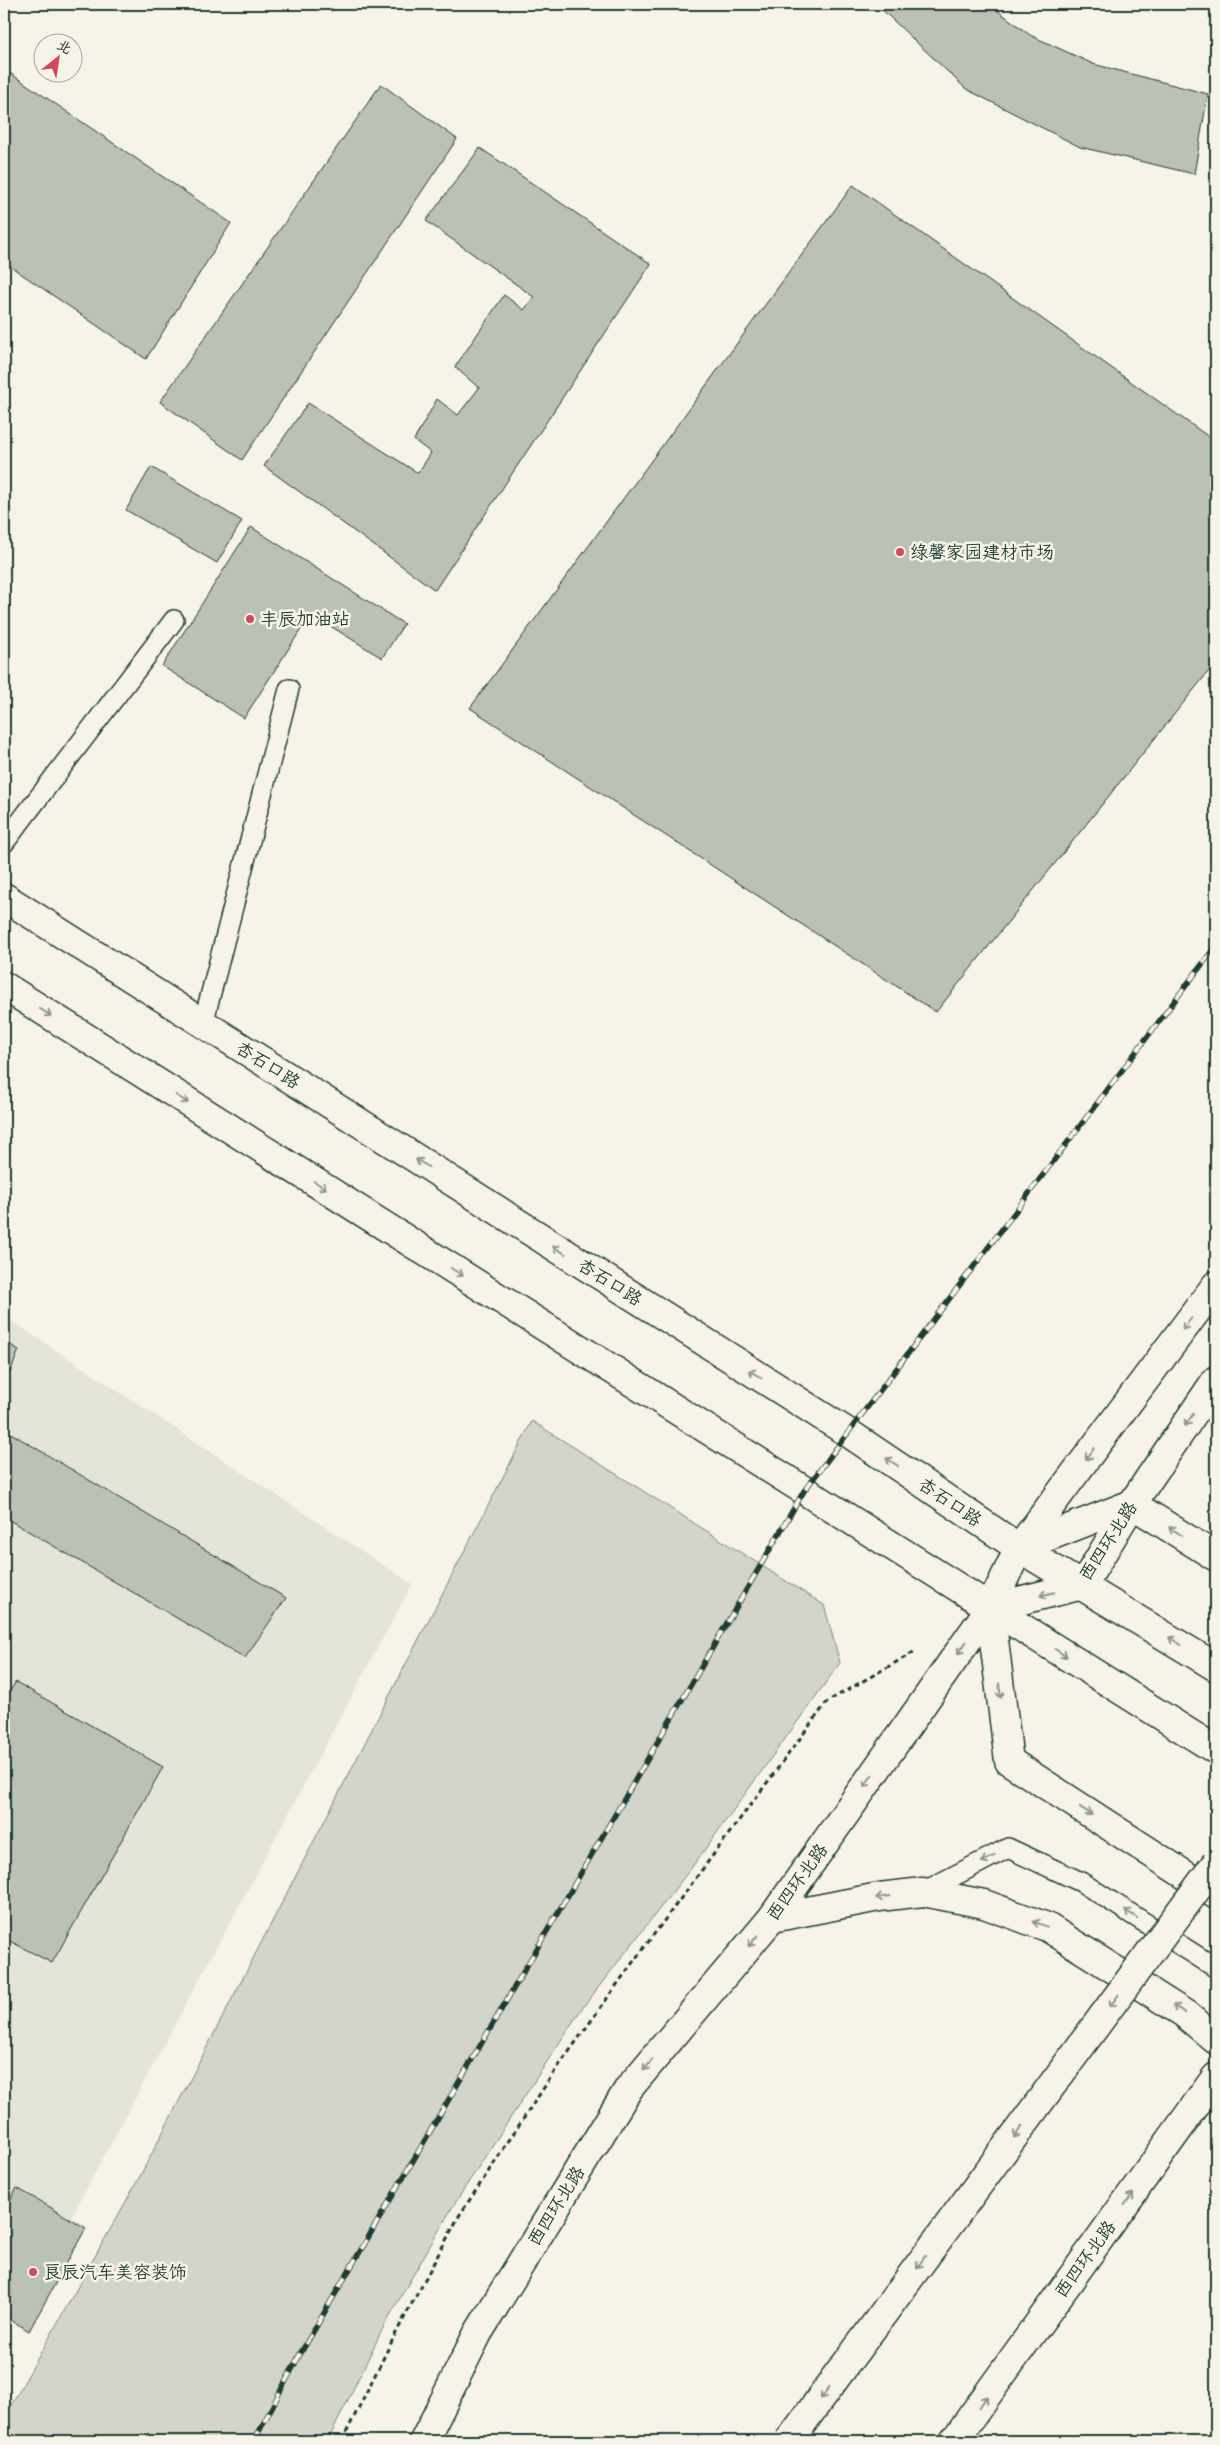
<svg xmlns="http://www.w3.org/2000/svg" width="1220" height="2445" viewBox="0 0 1220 2445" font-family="'Gochi Hand','LXGW WenKai TC',sans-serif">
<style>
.built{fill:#e5e4d9}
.green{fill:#d3d5ca;stroke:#79897f}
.building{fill:#bbc1b6;stroke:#1f3d34}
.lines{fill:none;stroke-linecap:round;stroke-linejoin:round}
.lane-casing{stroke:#1f3d34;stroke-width:22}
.secondary-casing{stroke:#1f3d34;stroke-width:31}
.primary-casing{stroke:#1f3d34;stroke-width:31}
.highway-casing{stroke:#1f3d34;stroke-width:31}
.path{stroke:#1f3d34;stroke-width:3;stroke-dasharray:5 4;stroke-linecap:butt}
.lane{stroke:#f7f3e8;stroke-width:19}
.secondary{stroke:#f7f3e8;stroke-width:28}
.primary{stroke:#f7f3e8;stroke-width:28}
.highway{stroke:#f7f3e8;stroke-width:28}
.rail-casing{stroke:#1f3d34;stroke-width:5.5}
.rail{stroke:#f7f3e8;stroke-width:4;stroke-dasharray:11;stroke-linecap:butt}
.highway-bridge-casing{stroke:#1f3d34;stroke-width:31;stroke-linecap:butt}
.highway-bridge{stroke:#f7f3e8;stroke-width:28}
.oneway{stroke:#8b988e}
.poi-dot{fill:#d1495b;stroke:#f7f3e8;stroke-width:2}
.labels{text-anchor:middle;stroke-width:5;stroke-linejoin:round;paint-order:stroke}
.poi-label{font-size:18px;fill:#1f3d34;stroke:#f7f3e8;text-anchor:start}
.street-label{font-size:18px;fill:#1f3d34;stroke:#f7f3e8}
</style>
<rect width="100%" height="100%" fill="#f7f3e8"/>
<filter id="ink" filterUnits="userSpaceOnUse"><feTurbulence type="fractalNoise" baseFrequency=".02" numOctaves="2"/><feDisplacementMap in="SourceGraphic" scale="10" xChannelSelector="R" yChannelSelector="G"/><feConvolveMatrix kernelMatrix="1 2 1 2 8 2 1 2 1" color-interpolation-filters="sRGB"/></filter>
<g filter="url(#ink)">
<path class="built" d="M4,1316L412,1584L24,2305L4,2293Z"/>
<path class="green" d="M532,1421L824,1605L840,1663L695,1863L580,2011L453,2206L385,2324L328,2441H4V2418L138,2180Z"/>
<g class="building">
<path d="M876,4H989L1030,35L1093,64L1208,94L1194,174L1080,147L966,89Z"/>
<path d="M4,69L231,223L146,359L4,262Z"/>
<path d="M381,84L457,139L242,460L160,402Z"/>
<path d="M480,148L651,264L435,590L264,466L308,403L418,473L431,453L414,440L437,399L458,415L479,388L455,367L504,295L524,310L534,297L426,221Z"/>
<path d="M853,185L1216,442V662L936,1012L470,708Z"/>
<path d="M151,467L242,521L217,563L126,510Z"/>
<path d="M251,527L404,624L382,658L311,614L244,718L162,666Z"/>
<path d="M4,1341L19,1350L4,1388Z"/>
<path d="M4,1429L286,1598L245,1658L4,1517Z"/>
<path d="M16,1682L163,1767L52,1963L4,1938V1699Z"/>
<path d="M17,2188L86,2228L29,2331L4,2316V2211Z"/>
</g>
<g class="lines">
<g class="lane-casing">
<g id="lane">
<path d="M4,843L174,620"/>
<path d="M203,1024L289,689"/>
<path d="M923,1892L1008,1848L1081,1882L1216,1968"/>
</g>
</g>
<g class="secondary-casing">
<g id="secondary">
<path d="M1019,1548L1132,1504L1216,1557"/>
<path d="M990,1608L1009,1761L1216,1895"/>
<path d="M990,1608L1083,1585L1132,1504L1216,1380"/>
<path d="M772,1918L879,1897L923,1892L984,1904L1047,1927L1185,2014L1216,2040"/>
<path d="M424,2441L478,2333L629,2088L772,1918L990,1608L1019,1548L1216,1285"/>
</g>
</g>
<g class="primary-casing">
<g id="primary">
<path d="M4,897L847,1432L1019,1548L1216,1667"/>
<path d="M4,986L1216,1750"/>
</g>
</g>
<g class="highway-casing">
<path id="highway" d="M954,2441L1216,2077"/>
</g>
<path class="path" d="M342,2441L396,2333L459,2216L553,2074L631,1965L828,1701L914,1652"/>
<use href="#lane" class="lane"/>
<use href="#secondary" class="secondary"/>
<use href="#primary" class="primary"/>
<use href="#highway" class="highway"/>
<g class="rail-casing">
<path id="rail" d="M254,2441L299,2356L804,1491L1216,946"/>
</g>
<use href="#rail" class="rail"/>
<g class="highway-bridge-casing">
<path id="highway-bridge" d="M789,2441L1216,1863"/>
</g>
<use href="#highway-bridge" class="highway-bridge"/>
</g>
<defs><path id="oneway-shaft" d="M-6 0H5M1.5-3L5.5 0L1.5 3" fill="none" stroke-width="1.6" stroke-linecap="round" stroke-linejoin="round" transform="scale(1.25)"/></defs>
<g class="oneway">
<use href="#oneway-shaft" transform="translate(45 1012) rotate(32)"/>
<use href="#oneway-shaft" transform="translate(182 1099) rotate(32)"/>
<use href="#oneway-shaft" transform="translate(422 1163) rotate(-148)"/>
<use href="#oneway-shaft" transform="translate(320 1185) rotate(32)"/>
<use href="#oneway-shaft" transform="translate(559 1250) rotate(-148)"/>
<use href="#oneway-shaft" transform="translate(457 1272) rotate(32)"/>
<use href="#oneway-shaft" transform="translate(1187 1324) rotate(127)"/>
<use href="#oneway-shaft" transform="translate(755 1374) rotate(-148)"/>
<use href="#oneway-shaft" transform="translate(1189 1420) rotate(124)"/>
<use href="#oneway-shaft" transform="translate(1090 1454) rotate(127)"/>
<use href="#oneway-shaft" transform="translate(892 1462) rotate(-146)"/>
<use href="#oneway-shaft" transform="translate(1175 1531) rotate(-148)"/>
<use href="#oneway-shaft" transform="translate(1047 1594) rotate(166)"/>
<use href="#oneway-shaft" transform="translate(1175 1641) rotate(-148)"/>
<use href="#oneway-shaft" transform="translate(962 1648) rotate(125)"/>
<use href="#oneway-shaft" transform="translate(1061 1653) rotate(32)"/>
<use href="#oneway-shaft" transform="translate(1000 1691) rotate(83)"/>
<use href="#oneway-shaft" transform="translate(868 1781) rotate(125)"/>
<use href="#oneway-shaft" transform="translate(1086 1811) rotate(33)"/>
<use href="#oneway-shaft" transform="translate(988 1859) rotate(153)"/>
<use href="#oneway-shaft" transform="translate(883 1897) rotate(172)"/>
<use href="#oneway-shaft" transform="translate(1131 1914) rotate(-148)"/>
<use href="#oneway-shaft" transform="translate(1040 1924) rotate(-159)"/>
<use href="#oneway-shaft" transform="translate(753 1941) rotate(130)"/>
<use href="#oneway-shaft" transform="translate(1114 2001) rotate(126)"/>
<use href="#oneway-shaft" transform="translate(1179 2009) rotate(-147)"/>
<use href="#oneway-shaft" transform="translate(648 2065) rotate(130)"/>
<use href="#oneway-shaft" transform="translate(1018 2132) rotate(126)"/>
<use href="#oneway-shaft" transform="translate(1129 2199) rotate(-54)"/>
<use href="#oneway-shaft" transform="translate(921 2262) rotate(126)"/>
<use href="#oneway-shaft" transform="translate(825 2393) rotate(126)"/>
<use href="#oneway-shaft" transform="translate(983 2402) rotate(-54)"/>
</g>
</g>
<g class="poi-dot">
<circle cx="900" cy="552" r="5"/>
<circle cx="250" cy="619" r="5"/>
<circle cx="33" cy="2272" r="5"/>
</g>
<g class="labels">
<g class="poi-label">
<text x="910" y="558">绿馨家园建材市场</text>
<text x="260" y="625">丰辰加油站</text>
<text x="43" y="2278">良辰汽车美容装饰</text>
</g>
<g class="street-label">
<text transform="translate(268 1065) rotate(32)" y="6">杏石口路</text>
<text transform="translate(610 1282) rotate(32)" y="6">杏石口路</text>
<text transform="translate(950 1502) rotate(34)" y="6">杏石口路</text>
<text transform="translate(1108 1541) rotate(-57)" y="6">西四环北路</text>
<text transform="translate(797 1882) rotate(-54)" y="6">西四环北路</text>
<text transform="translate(556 2206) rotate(-58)" y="6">西四环北路</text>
<text transform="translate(1085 2259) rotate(-54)" y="6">西四环北路</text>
</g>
</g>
<rect width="1220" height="2445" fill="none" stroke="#f7f3e8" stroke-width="20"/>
<rect x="10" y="10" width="1200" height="2425" fill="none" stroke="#1f3d34" stroke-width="2" filter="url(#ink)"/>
<g transform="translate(58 58) rotate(30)"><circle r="24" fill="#f7f3e8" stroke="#a1aaa0"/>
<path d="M0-4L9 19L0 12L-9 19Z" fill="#d1495b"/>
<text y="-8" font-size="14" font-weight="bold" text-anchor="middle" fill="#1f3d34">北</text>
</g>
</svg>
